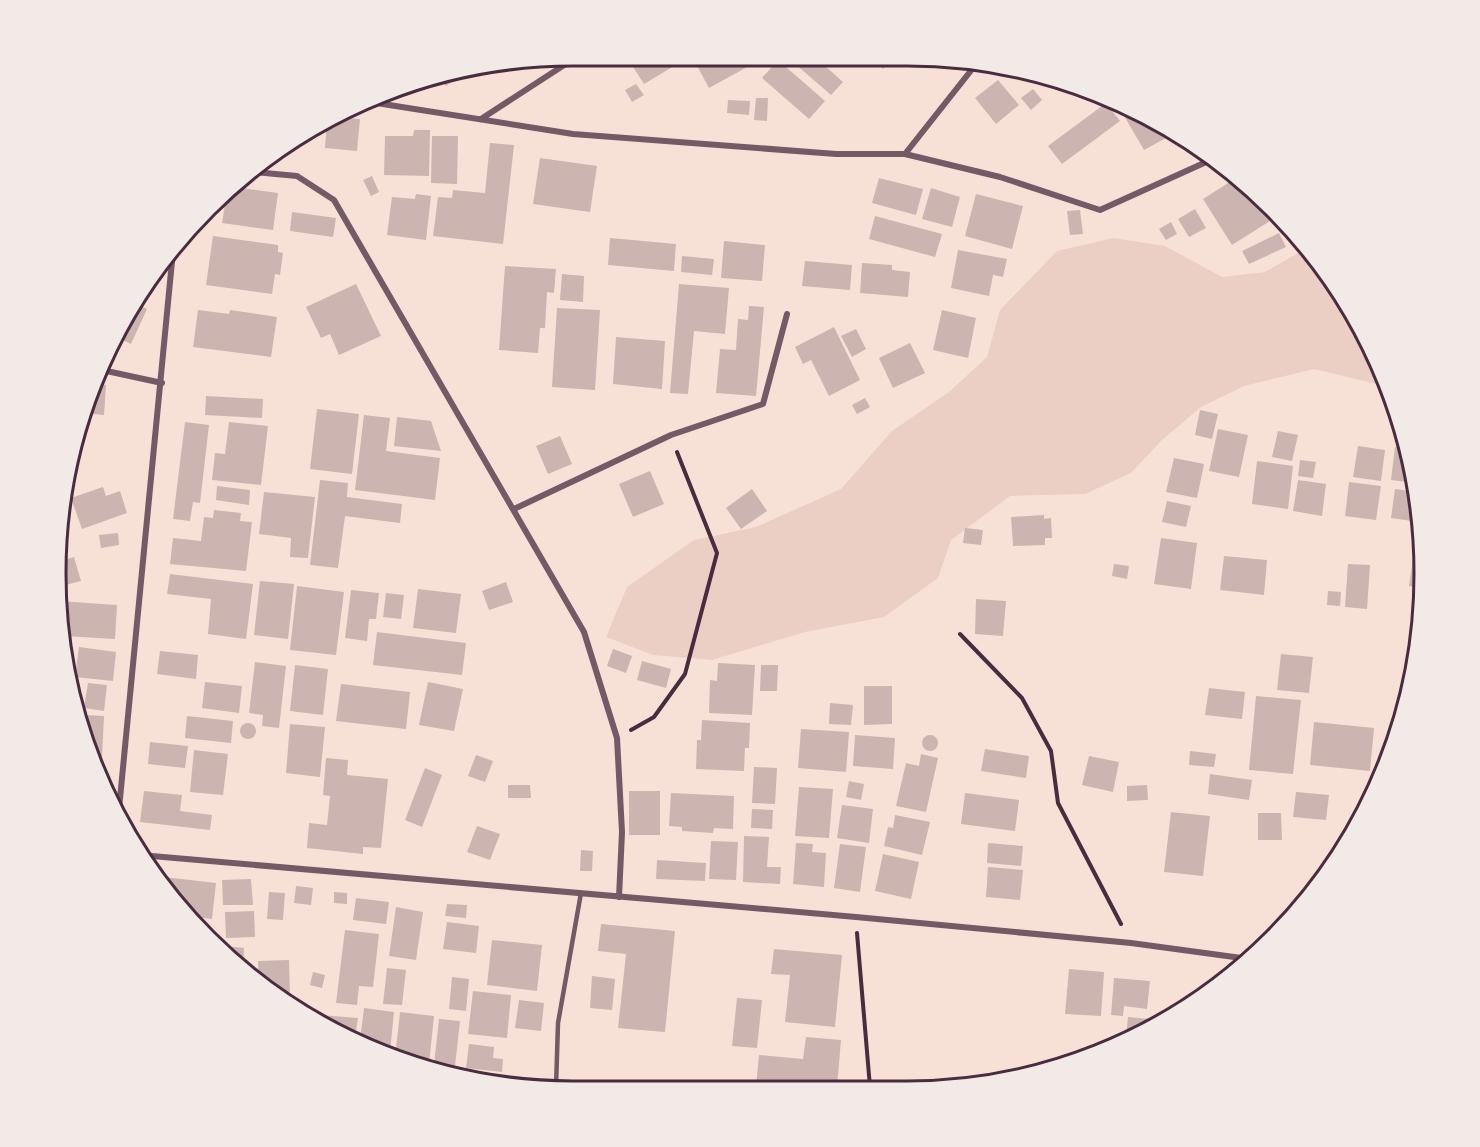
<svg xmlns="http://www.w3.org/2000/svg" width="1480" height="1147" viewBox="0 0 1480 1147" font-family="'IBM Plex Sans',sans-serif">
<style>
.green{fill:#ebcfc5}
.building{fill:#ccb4b1}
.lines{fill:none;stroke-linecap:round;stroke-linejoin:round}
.path{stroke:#4a2c40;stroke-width:4}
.service{stroke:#755966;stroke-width:4.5}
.minor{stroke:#755966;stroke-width:6}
.rim{fill:none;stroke:#4a2c40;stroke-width:3}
</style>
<rect width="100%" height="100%" fill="#f7e1d7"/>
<path class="green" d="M1113,238L1165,246L1222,277L1265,272L1303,250L1337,286L1385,376L1389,387L1314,369L1244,386L1201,407L1162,440L1131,473L1085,494L1010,496L951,540L938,578L884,617L805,632L712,660L653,655L606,637L627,587L694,540L756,527L841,489L892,431L949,392L987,357L1000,310L1057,251Z"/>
<g class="building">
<path d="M604,56H620L622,59L610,66Z"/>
<path d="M626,56H682L684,60L644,84Z"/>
<path d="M701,56H760L762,59L709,88L694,60Z"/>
<path d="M800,56H814L843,82L831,95L794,63Z"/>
<path d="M868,56H892L894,58L883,69Z"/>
<path d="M778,60L825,101L809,119L762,78Z"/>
<path d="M467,70L446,86L436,74L439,73Z"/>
<path d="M998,80L1019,105L996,124L975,98Z"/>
<path d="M636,84L644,95L632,102L625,90Z"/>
<path d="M1033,89L1042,100L1031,110L1021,98Z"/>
<path d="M756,98H768L767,121L754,120Z"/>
<path d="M728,100L750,101L749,115L727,113Z"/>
<path d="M1116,102L1136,109L1175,133L1144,150Z"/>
<path d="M1106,103L1120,121L1062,164L1048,146Z"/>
<path d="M335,117L360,119L357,151L325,148L327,120Z"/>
<path d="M414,130H430L429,176L384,175L385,136H413Z"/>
<path d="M432,136H458L457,184L431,183Z"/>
<path d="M490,143L514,145L503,244L433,236L438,197L452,198L453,190L485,193Z"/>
<path d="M540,158L597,166L590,212L533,204Z"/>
<path d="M372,176L379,192L371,196L363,180Z"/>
<path d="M879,178L923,189L916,215L872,203Z"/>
<path d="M1236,178L1257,201L1270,221L1232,245L1203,199Z"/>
<path d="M233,187L278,193L273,230L222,223L227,192Z"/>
<path d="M931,188L960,197L952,227L922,219Z"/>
<path d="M416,194L431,196L426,240L387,235L392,197L415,199Z"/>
<path d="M976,194L1023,206L1012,249L965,236Z"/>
<path d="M1195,209L1206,228L1189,237L1178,219Z"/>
<path d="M1080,210L1083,234L1070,235L1067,211Z"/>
<path d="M292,212L336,218L333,237L290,231Z"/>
<path d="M875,216L942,234L935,257L869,239Z"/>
<path d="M1171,222L1177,234L1166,240L1159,229Z"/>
<path d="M1279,233L1286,247L1249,264L1242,251Z"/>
<path d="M213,236L278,245V252L283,253L280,275L275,274L272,294L206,285Z"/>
<path d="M610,238L676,244L674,271L608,265Z"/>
<path d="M724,241L765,245L762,281L721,278Z"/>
<path d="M958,250L1007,259L1003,277L993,275L989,296L951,288Z"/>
<path d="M682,256L714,259L712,275L681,272Z"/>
<path d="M805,261L852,265L850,290L802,286Z"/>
<path d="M862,263L892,265V270L910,272L908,297L860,293Z"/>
<path d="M505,266L556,269L554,293L547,292L545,328H540L538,353L499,350Z"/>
<path d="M562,274L584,276L583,302L560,300Z"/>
<path d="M356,284L381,336L339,355L330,334L321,338L306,307Z"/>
<path d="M679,284L729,288L725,334L694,331L688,394L670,393Z"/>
<path d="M134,303L147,309L131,344L119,338L117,344L113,342L125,315Z"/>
<path d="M749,306L764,307L756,396L716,393L720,349L736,350L738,319L748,320Z"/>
<path d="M557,308L600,310L595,390L552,387Z"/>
<path d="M198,310L229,314L230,310L277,317L271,357L193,347Z"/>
<path d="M942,310L976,318L968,358L933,350Z"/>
<path d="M834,327L860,380L829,396L811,360L803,364L795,347Z"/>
<path d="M856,329L866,349L852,357L841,336Z"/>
<path d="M616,337L665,341L662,389L613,384Z"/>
<path d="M910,343L925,373L893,388L879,358Z"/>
<path d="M96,384L106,385L104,415L84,413Z"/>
<path d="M206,396L263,399L262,418L205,415Z"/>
<path d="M865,398L870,407L857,414L852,405Z"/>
<path d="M317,409L359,414L352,474L310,469Z"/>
<path d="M1200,410L1218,414L1212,439L1195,435Z"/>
<path d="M364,415L390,418L386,451L440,458L435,500L355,490Z"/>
<path d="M397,417L431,421L441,451L394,446Z"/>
<path d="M185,422L209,425L200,503L193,502L190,521L173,519Z"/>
<path d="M229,422L268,426L261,485L212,480L215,453L225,454Z"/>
<path d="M1218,429L1248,435L1239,477L1209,471Z"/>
<path d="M1278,431L1298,435L1292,461L1272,457Z"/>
<path d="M560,436L572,464L548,474L536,446Z"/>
<path d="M1358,446L1385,450L1381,481L1353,477Z"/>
<path d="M1395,447L1407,449L1416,483L1391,480Z"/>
<path d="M72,451H77L73,479L68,478Z"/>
<path d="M1174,458L1204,464L1197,498L1166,492Z"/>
<path d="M1300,460L1316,462L1313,478L1298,476Z"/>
<path d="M1257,461L1293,466L1288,509L1252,504Z"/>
<path d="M650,471L664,504L633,517L619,484Z"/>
<path d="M320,480L348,483L347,497L402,504L400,523L345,516L338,568L310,565Z"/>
<path d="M1298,480L1326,484L1322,516L1293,511Z"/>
<path d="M1349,482L1381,486L1376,520L1345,516Z"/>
<path d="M217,486L250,490L249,505L216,500Z"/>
<path d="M103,487L106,496L120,491L127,513L82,529L71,498Z"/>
<path d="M752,489L767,511L741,529L726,508Z"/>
<path d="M1395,489L1416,492L1419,522L1391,518Z"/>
<path d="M264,492L315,497L308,558L290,557L291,538L259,534Z"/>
<path d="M1167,501L1191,506L1186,527L1162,522Z"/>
<path d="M214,510L241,513L240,521L252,522L246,571L170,564L173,538L201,541L204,517L213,518Z"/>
<path d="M1044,515V519L1051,518L1052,538H1045V545L1013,546L1011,517Z"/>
<path d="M965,528L983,530L981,545L963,543Z"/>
<path d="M118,533L119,545L101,548L99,535Z"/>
<path d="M1161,538L1197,543L1191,589L1154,584Z"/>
<path d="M1416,539L1421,540L1424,574L1423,588L1409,586Z"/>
<path d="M1224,556L1267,560L1264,595L1220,590Z"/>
<path d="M74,557L81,581L58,587L56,574L57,562Z"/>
<path d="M1114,564L1129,566L1127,579L1112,576Z"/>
<path d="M1348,564L1370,565L1367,609L1345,607Z"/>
<path d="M170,574L253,584L246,639L208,634L211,599L167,594Z"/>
<path d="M260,581L294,584L288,639L254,635Z"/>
<path d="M506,582L513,602L489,610L482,591Z"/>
<path d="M297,586L344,592L336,655L290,650Z"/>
<path d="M418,589L461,594L456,633L413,628Z"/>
<path d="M351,590L379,593L376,619H369L367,641L345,638Z"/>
<path d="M1328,591L1341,592L1340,606L1327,605Z"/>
<path d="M386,593L404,595L401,619L383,617Z"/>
<path d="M976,599L1006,601L1003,636L975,634Z"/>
<path d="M59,601L117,605L115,639L64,636Z"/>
<path d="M1410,625L1419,626L1416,655L1407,654Z"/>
<path d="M377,632L466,643L462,675L373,665Z"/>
<path d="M79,647L116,652L113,681L75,677Z"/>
<path d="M613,649L632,656L626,673L607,666Z"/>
<path d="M160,651L198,655L196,679L157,674Z"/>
<path d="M1281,654L1313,657L1309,693L1277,690Z"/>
<path d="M642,661L671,669L666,688L637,680Z"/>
<path d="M255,662L286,666L279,728L262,726L263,715L249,713Z"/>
<path d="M718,663L755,665L752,715L709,713L710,680L717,681Z"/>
<path d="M1405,663L1416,664L1409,692L1402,691Z"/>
<path d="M295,665L328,669L323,715L290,711Z"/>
<path d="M761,665H778L777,691H760Z"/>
<path d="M205,682L242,686L239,713L202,708Z"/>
<path d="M428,682L463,689L454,731L419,725Z"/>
<path d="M88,683L107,685L104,711L84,708Z"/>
<path d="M341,684L410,692L406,729L336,721Z"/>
<path d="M864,686H892V724L864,725Z"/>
<path d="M1209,688L1245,692L1242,719L1205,715Z"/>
<path d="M1256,696L1301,700L1293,774L1249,770Z"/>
<path d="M830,703L853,705L851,725L829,724Z"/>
<path d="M85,715L104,716L102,759H96L84,731Z"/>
<path d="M187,716L233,721L231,743L185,738Z"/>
<path d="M702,720L750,723L749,748H745L744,771L696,769L697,740H701Z"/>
<path d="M1314,722L1374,728L1370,771L1310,765Z"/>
<circle cx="248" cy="731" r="8"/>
<path d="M290,724L325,727L320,777L286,773Z"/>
<path d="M801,729L849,732L846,772L798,768Z"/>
<path d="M855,735L895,738L893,769L853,766Z"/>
<circle cx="930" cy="743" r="8"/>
<path d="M150,742L188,746L185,768L148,764Z"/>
<path d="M985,749L1029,756L1026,778L981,771Z"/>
<path d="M194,750L228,754L223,795L190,792Z"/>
<path d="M1190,751L1216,754L1214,767L1189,765Z"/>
<path d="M921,754L938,758L926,812L896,806L906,763L919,766Z"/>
<path d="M476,755L493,761L485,782L468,776Z"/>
<path d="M1089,756L1119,762L1113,792L1082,785Z"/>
<path d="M326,758L348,760L347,775L388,779L381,848L363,847V854L307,848L309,823L327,825L330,796L323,795Z"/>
<path d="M754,767L777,768L775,804L752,803Z"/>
<path d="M425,768L442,775L422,827L405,820Z"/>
<path d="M1210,774L1252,780L1249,800L1208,794Z"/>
<path d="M849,781L864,784L861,800L846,797Z"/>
<path d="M508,785H530L531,798H508Z"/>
<path d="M1147,785L1148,800L1127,801V786Z"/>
<path d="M799,787L833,789L829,838L795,836Z"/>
<path d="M144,791L182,795L180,811L212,815L210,830L140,822Z"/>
<rect x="629" y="791" width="31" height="44"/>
<path d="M1296,792L1329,795L1326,820L1293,817Z"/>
<path d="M671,793L734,796L733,829L714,828L713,833L682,831V827L669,826Z"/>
<path d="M965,793L1019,800L1015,831L961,824Z"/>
<path d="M842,805L873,809L869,843L837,838Z"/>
<path d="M752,809L773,810L772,829L751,828Z"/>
<path d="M1171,812L1210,816L1203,876L1164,872Z"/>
<path d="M1258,813H1281L1282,840H1258Z"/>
<path d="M895,815L930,822L922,855L884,846L888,827L893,828Z"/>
<path d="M477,826L500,834L490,860L467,852Z"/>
<path d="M744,836L769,837L767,867H781L780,884L743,882Z"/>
<path d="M711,841L738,842L736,880L709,879Z"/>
<path d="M796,843L813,844L812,852L826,853L824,887L793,884Z"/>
<path d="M988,843L1023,846L1021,866L987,863Z"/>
<path d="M840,844L866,847L860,892L834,888Z"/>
<path d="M581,850L593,851L592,871H580Z"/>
<path d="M883,854L919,862L911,899L875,891Z"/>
<path d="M657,860L706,863L705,881L656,879Z"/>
<path d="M988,867L1023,870L1020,900L986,897Z"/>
<path d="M155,876L216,883L212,919L196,917L197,911L182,909Z"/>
<path d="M251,879L253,905H223L222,880Z"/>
<path d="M296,886L313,888L311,905L294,903Z"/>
<path d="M269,892L285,893L283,920L267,919Z"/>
<path d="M334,892L347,893V904L334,903Z"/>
<path d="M356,898L389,902L386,924L353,920Z"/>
<path d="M447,904L467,905L466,918L445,916Z"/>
<path d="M396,907L423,912L416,960L389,956Z"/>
<path d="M254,911L255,937L226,938L225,912Z"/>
<path d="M447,922L479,926L476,953L443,949Z"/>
<path d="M601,924L675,931L665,1032L618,1028L626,954L598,951Z"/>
<path d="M345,930L379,934L373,987L359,986L357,1005L336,1003Z"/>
<path d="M492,940L542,945L537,991L487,985Z"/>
<path d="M218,945L244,948L243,969L217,948Z"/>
<path d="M774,949L842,955L835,1027L785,1022L790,975L771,974Z"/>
<path d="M289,960L290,997L278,998L259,982L258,961Z"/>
<path d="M387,968L406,970L402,1005L383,1004Z"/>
<path d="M1069,969L1104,972L1101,1016L1065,1014Z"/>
<path d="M313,972L325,975L322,988L310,985Z"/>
<path d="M592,976L615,979L612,1010L590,1008Z"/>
<path d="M452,977L469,979L466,1011L449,1009Z"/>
<path d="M1114,978L1150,981L1147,1009L1124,1006L1123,1016L1111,1015Z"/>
<path d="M473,991L511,995L507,1038L468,1034Z"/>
<path d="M737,998L762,1000L757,1048L732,1046Z"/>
<path d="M519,1000L544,1003L541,1031L515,1028Z"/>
<path d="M364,1008L394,1012L390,1052L380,1051L360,1041Z"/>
<path d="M400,1012L434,1016L429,1064L395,1058Z"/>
<path d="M320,1015L358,1018L355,1038L319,1021Z"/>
<path d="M1128,1017L1149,1019L1148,1027L1126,1038Z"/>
<path d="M439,1019L460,1021L455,1066L434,1065Z"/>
<path d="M806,1037L841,1040L837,1087H756L759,1055L803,1059Z"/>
<path d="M469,1044L494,1047L493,1058L503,1059L502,1072L466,1068Z"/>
</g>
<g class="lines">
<g class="path">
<path d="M960,634L1022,698L1051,751L1058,803L1121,924"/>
<path d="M631,730L654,717L685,674L717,553L677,452"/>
<path d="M857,933L870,1087"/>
</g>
<path class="service" d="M556,1087L558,1023L581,893"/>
<g class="minor">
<path d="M370,102L573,134L836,154H905L1000,177L1100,210L1204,163L1212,157"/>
<path d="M481,119L578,56"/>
<path d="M905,154L973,68L979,63"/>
<path d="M254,172L297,176L334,200L584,632L617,738L622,832L619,897"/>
<path d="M102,370L162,383"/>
<path d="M514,509L671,435L763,404L787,314"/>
<path d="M119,809L173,251"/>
<path d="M140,855L856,917L1131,943L1249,959"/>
</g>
</g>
<path d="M0 0H1480V1147H0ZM573 66H907A507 507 0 0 1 1414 573V574A507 507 0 0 1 907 1081H573A507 507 0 0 1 66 574V573A507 507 0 0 1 573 66Z" fill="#f1eae7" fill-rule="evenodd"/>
<path class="rim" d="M573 66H907A507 507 0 0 1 1414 573V574A507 507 0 0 1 907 1081H573A507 507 0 0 1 66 574V573A507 507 0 0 1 573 66Z"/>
</svg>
